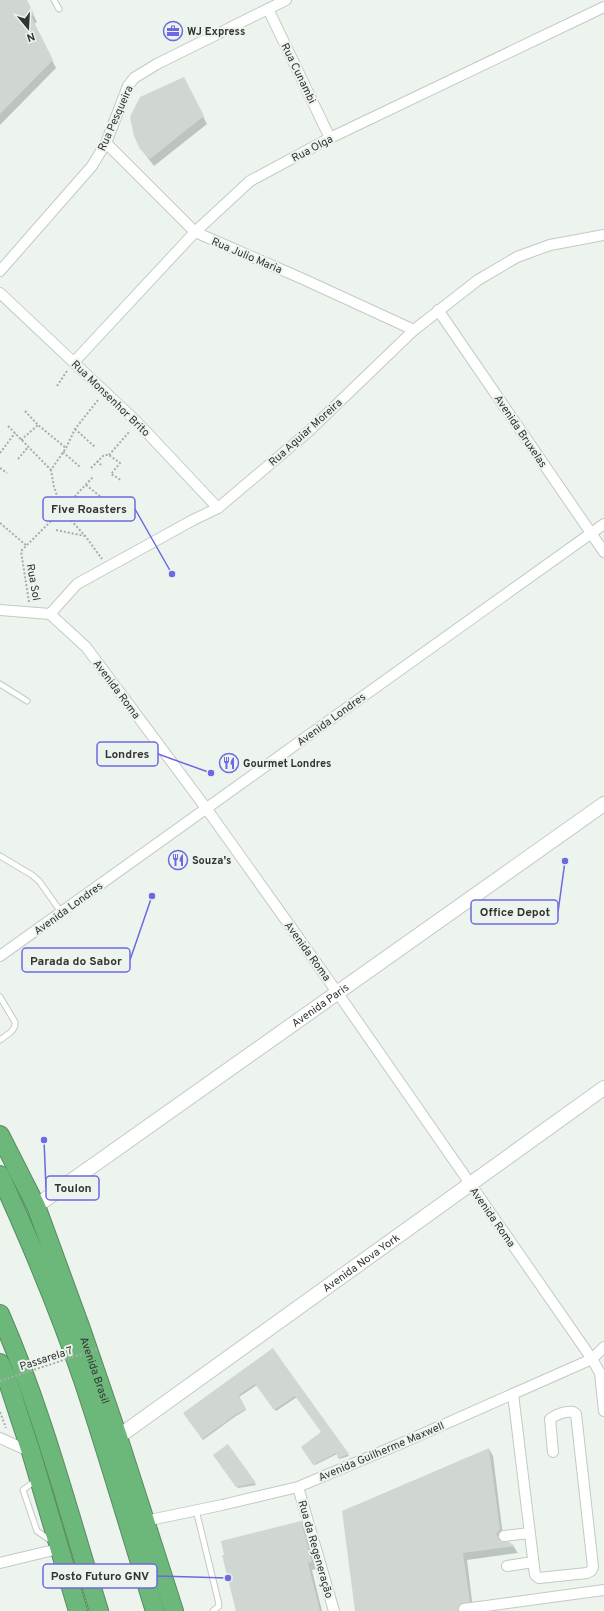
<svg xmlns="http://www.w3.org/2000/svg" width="604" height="1611" viewBox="0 0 604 1611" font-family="Overpass,sans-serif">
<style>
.shadow{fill:#0003}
.building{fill:#d0d7d1}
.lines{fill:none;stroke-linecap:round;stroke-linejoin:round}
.lane-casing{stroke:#c3cac4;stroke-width:7}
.street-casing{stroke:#c3cac4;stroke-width:12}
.secondary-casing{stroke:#c3cac4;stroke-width:16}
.highway-casing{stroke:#588a62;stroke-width:20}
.path{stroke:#a8ada9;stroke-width:2;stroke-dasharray:2 2;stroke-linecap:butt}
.lane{stroke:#fff;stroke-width:5}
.street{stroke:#fff;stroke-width:10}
.secondary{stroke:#fff;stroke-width:14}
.highway{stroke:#6cb87b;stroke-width:18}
.path-bridge{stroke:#a8ada9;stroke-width:2;stroke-dasharray:2 2;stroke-linecap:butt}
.labels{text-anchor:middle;stroke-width:4;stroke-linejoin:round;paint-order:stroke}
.poi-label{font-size:11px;font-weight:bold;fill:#333533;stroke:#edf4ee;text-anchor:start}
.street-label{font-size:11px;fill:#333533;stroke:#edf4ee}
.leader{fill:none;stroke:#6c69e2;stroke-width:1.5}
.callout-dot{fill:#6c69e2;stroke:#edf4ee;stroke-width:1.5}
.callout{fill:#edf4ee;stroke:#6c69e2;stroke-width:1.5}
.callout-label{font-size:12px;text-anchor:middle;font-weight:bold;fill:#333533}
</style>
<rect width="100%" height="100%" fill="#edf4ee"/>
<g class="shadow">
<path d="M0,0H26L37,22L34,24L56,68L0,125Z"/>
<path d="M187,85L207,124L154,166L141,149Z"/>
<path d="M272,1349L349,1456L339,1459L337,1454L315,1465L302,1447L322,1432L297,1397L276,1411L257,1385L239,1397L246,1410L236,1416L203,1440L185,1413Z"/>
<path d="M228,1446L256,1485L238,1488L215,1456Z"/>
<path d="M489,1449L493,1456L503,1536L499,1543H509L514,1547L518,1553L467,1560L473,1609L464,1611H356Z"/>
<path d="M301,1522L305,1529L316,1569L312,1570L322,1611H237Z"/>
</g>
<g class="building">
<path d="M0,0H27L34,14L31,16L53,60L0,114Z"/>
<path d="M184,77L204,116L150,159L140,149L134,136L130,117L140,97Z"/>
<path d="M273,1348L282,1361L349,1454L338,1458L336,1453L313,1465L301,1447L321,1432L295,1396L274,1410L255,1384L239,1395L246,1409L235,1415L202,1439L183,1413Z"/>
<path d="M228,1444L256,1483L236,1487L213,1455Z"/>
<path d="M489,1448L500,1529L496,1534L501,1542H509L515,1546L463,1553L470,1602L460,1604L458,1611H355L342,1511Z"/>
<path d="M301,1521L312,1562L308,1563L320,1611H236L222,1555H224L221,1541Z"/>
</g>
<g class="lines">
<g class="lane-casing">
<g id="lane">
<path d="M54,0L59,9"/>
<path d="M0,684L27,701"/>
<path d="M0,856L32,875L39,881L61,912"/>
<path d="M0,997L15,1022C16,1031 6,1035 0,1040"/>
<path d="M36,1480L23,1490L37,1531L53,1542"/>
<path d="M196,1510L218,1600L219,1606L213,1611"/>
</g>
</g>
<g class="street-casing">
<g id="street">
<path d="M268,9L330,138"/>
<path d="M106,143L195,232L303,279L414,330"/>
<path d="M0,271L92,166L106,143L128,86L134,78L157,64L286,0"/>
<path d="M0,293L137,422L218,508"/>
<path d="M438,310L604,552"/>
<path d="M74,362L195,232L250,181L330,138L604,7"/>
<path d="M0,610L50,614"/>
<path d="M50,614L86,647L206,808L337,992L592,1359L600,1373L604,1411"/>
<path d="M50,614L77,584L193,520L218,508L308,432L414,330L478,280L517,257L550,245L604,235"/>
<path d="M0,956L604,524"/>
<path d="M513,1394L535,1575L539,1578L587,1573L591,1571L593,1567L576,1414L573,1412C566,1411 556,1414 550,1419L553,1452"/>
<path d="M0,1438L31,1452"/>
<path d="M298,1487L334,1611"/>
<path d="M145,1521L222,1505L298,1487L402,1443L592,1359L604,1347"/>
<path d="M504,1536L530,1533"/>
<path d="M0,1563L58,1549"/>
<path d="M507,1566L533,1562"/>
<path d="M464,1609L604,1590"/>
</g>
</g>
<g class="secondary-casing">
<g id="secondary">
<path id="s1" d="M36,1206L604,804"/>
<path id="s2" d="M118,1437L604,1088"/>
</g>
</g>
<g class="highway-casing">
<g id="highway">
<path id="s3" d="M0,1135L36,1206L81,1329L118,1437L174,1611"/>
<path d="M0,1175C31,1243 60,1312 84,1383C109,1458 131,1535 155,1611"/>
<path d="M0,1314C42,1410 68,1511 99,1611"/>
<path d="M0,1363L8,1382L31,1452L78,1611"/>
</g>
</g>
<g class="path">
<path d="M57,386L67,371"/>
<path d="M98,400L75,429L66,448L51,470L54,487L62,510L86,537L102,559"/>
<path d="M25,411L38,425L66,448"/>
<path d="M8,426L51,470"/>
<path d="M75,429L95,447"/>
<path d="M21,440L38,425"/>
<path d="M63,452L80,467"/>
<path d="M0,453L15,433"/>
<path d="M109,455L130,431"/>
<path d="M18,459L28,447"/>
<path d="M97,461L101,465"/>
<path d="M0,468L7,473"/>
<path d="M91,468L104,455H109L120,463L111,474L121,480"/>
<path d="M86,485L102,498"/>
<path d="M0,523L27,546"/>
<path d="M56,530L85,536"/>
<path d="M29,602L21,551L62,510L93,477"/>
<path d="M0,1412L6,1428"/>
</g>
<use href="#lane" class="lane"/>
<use href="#street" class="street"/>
<use href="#secondary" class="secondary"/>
<use href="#highway" class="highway"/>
<path class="path-bridge" d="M0,1381L97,1349"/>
</g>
<defs>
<g id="office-ring" transform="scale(1)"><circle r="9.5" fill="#edf4ee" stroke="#6c69e2" stroke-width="1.5"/><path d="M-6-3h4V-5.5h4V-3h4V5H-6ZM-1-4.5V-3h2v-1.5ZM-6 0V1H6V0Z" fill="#6c69e2"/></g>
<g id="restaurant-ring" transform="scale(1)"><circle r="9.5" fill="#edf4ee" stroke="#6c69e2" stroke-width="1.5"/><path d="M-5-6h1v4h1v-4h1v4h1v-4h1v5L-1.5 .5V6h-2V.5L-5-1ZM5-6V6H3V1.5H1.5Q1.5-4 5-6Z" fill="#6c69e2"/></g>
</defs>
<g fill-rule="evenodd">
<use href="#office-ring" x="173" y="31"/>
<use href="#restaurant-ring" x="229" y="763"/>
<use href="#restaurant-ring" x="178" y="860"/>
</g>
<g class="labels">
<g class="poi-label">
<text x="187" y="35">WJ Express</text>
<text x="243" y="767">Gourmet Londres</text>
<text x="192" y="864">Souza's</text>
</g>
<g class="street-label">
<text transform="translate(299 73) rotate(64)" y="4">Rua Cunambi</text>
<text transform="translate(115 118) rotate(-66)" y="4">Rua Pesqueira</text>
<text transform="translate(312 148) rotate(-28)" y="4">Rua Olga</text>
<text transform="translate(247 255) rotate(23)" y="4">Rua Julio Maria</text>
<text transform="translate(111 398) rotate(44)" y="4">Rua Monsenhor Brito</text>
<text transform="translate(521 431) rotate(56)" y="4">Avenida Bruxelas</text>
<text transform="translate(305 432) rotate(-42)" y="4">Rua Aguiar Moreira</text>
<text transform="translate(34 582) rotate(80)" y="4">Rua Sol</text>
<text transform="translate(117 689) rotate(53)" y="4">Avenida Roma</text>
<text transform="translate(331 719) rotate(-36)" y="4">Avenida Londres</text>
<text transform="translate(68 908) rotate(-36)" y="4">Avenida Londres</text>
<text transform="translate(308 951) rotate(54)" y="4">Avenida Roma</text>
<text dy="4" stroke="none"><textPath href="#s1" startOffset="348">Avenida Paris</textPath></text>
<text transform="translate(493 1217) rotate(55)" y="4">Avenida Roma</text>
<text dy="4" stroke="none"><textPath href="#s2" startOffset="299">Avenida Nova York</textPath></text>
<text transform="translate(46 1358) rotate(-18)" y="4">Passarela 7</text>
<text dy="4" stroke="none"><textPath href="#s3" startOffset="254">Avenida Brasil</textPath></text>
<text transform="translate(381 1451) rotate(-23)" y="4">Avenida Guilherme Maxwell</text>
<text transform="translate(316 1549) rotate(74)" y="4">Rua da Regeneração</text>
</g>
</g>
<path class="leader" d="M172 574L135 509M211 773L158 754M565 861L558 912M152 896L130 960M44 1140L46 1188M228 1578L157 1576"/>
<g class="callout-dot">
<circle cx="172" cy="574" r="4"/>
<circle cx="211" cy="773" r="4"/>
<circle cx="565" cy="861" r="4"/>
<circle cx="152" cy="896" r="4"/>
<circle cx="44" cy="1140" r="4"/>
<circle cx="228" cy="1578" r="4"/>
</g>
<g class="callout">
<rect x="43" y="497" width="92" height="24" rx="4"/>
<rect x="97" y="742" width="61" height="24" rx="4"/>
<rect x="471" y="900" width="87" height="24" rx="4"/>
<rect x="22" y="948" width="108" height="24" rx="4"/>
<rect x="46" y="1176" width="53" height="24" rx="4"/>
<rect x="43" y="1564" width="114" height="24" rx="4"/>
</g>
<g class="callout-label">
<text x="89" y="513">Five Roasters</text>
<text x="127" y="758">Londres</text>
<text x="515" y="916">Office Depot</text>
<text x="76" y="965">Parada do Sabor</text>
<text x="73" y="1192">Toulon</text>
<text x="100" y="1580">Posto Futuro GNV</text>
</g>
<g transform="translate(28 28) rotate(162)" stroke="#edf4ee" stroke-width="3" paint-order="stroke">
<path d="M0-3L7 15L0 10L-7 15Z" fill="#333533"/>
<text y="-6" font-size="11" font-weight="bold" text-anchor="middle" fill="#333533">N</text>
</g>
</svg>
